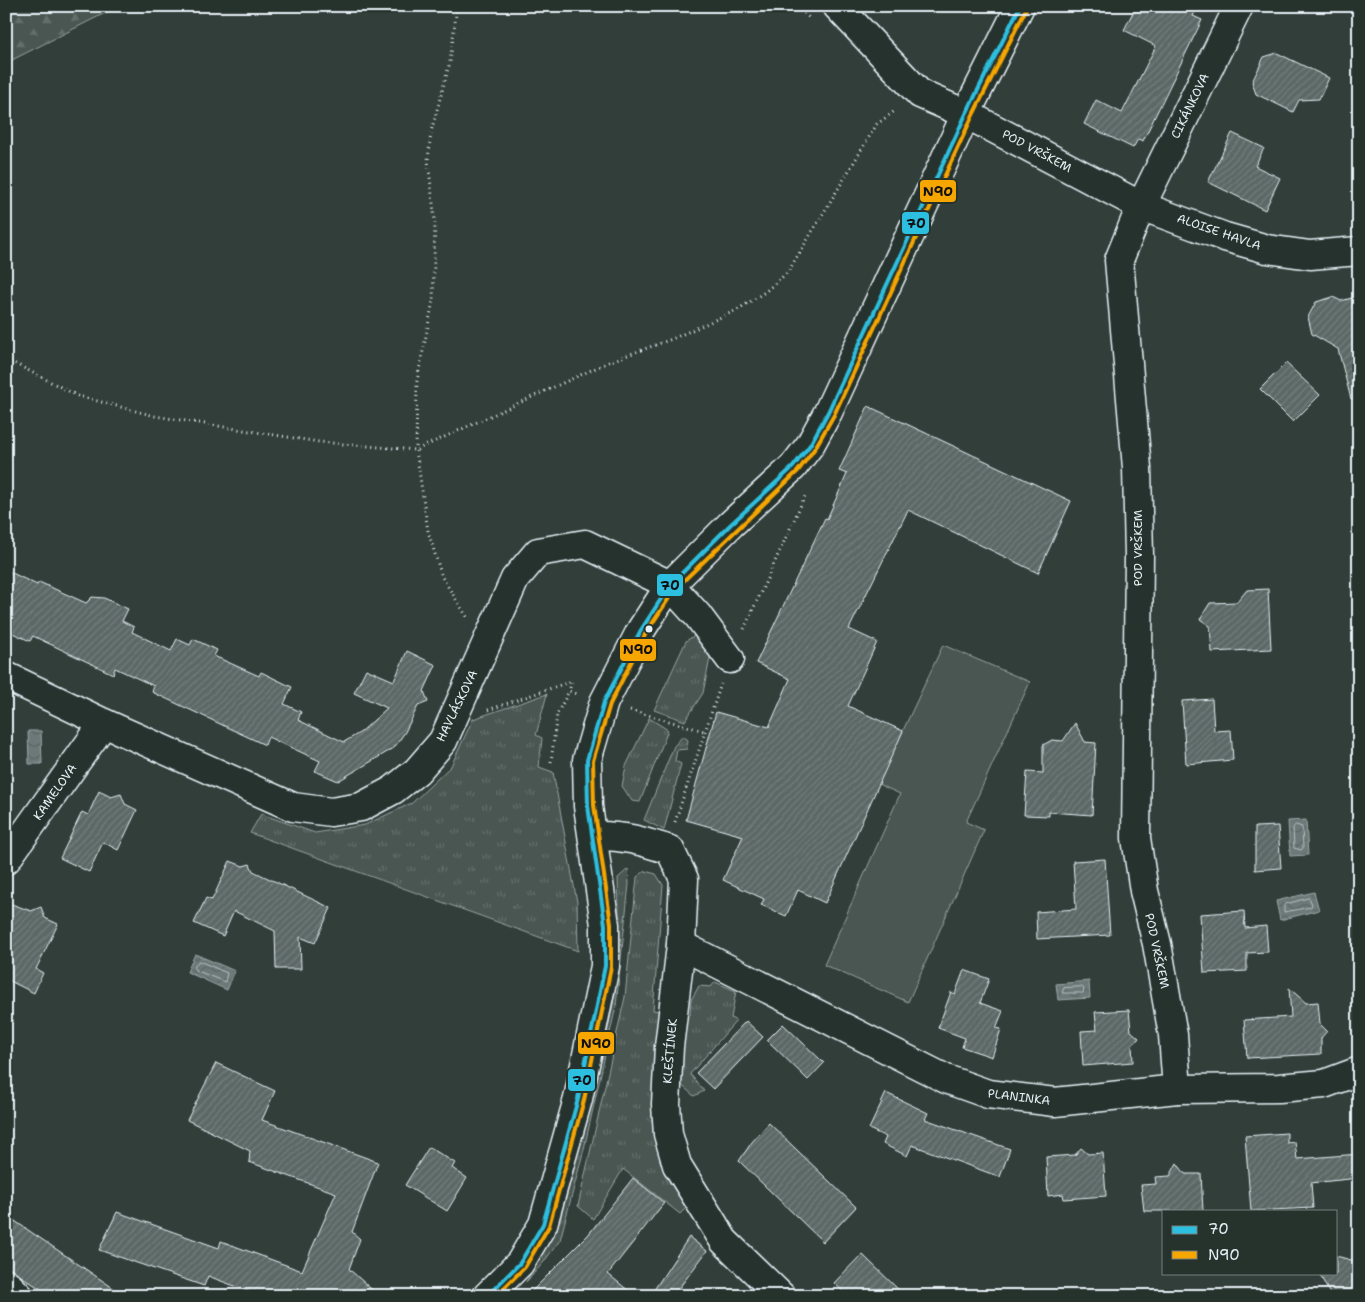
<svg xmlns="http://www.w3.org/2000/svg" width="1365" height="1302" viewBox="0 0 1365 1302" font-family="'Shantell Sans',sans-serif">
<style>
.grass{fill:url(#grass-tufts);stroke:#98a4a4}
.forest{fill:url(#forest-firs);stroke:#98a4a4}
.pitch{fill:#495651;stroke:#98a4a4}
.water{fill:url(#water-waves);stroke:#9ea9ab}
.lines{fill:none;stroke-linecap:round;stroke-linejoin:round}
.shore{stroke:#b7c1c5;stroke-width:1}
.building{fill:url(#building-hatch);stroke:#e8f1f8}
.minor-casing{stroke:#e8f1f8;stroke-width:31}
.path{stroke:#e8f1f8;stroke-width:3;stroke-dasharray:1 4;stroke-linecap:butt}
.minor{stroke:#26332d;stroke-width:28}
.bus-1-casing{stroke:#26332d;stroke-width:8}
.bus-2-casing{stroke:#26332d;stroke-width:8}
.bus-1{stroke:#2dbfdf;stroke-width:4}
.bus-2{stroke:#f7a600;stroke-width:4}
.bus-dot{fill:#e8f1f8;stroke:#26332d;stroke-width:2}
.labels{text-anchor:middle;stroke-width:4;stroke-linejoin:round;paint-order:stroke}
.street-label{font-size:12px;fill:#e8f1f8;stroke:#26332d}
.line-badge{stroke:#26332d;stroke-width:2}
.pale-badge-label{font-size:14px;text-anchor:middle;font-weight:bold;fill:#111}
</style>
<defs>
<pattern id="grass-tufts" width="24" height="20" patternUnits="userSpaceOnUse" patternTransform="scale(1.25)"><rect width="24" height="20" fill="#495651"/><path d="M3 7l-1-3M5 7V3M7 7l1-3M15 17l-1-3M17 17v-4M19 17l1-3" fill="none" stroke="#636f6b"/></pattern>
<pattern id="forest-firs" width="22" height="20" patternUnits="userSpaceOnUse" patternTransform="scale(1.25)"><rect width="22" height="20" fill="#495651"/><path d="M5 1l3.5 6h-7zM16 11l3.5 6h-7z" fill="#636f6b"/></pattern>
<pattern id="water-waves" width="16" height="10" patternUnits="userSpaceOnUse" patternTransform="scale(1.25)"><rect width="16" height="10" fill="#6d7978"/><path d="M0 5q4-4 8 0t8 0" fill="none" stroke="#5b6363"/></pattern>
<pattern id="building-hatch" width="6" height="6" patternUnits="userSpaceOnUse" patternTransform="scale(1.25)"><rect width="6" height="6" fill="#5c6865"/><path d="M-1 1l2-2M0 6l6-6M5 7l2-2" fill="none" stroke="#737e7c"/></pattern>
</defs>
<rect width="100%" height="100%" fill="#323e39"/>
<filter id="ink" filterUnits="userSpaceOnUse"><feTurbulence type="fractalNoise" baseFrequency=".02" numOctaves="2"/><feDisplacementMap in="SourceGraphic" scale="10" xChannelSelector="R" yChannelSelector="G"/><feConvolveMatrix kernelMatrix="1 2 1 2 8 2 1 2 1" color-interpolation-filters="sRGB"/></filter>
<g filter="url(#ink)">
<g class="grass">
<path d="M697,634L711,653L703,693L685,721L654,710L686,641Z"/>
<path d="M547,694L536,735L542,738L539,767L553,772L577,902L578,951L250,833L261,814L315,833L365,825L412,803L451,766L473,719Z"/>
<path d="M649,718L668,730L640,802L632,801L622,786L626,766Z"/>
<path d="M683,736L688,740L687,749L677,750L675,761L681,764L664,830L644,820L674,746Z"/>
<path d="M628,869L629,884L616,1006L584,1149L560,1240L543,1263L526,1282L552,1236L565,1202L603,1053L615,995L620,947L618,878Z"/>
<path d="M645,871L656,874L663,885L653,1010L659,1011L654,1077L659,1140L686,1208L680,1214L623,1169L593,1219L578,1206L625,997L637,877Z"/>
<path d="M715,982L736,991L731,1018L736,1021L690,1074L704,1091L694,1096L678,1082L683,1015H690L691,1000L699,986L711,987Z"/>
</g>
<path class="forest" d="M6,6H119L6,63Z"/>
<path class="pitch" d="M943,645L1030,682L966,822L984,830L908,1002L824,965L900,794L878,784Z"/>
<g class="water">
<path d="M28,731H41L42,764H29Z"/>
<path d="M1306,820L1308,855L1290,856L1288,821Z"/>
<path d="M1314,892L1319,910L1280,920L1276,901Z"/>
<path d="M195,954L235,971L227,990L187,972Z"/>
<path d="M1089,981L1090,998L1058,1000L1056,984Z"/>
</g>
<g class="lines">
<g class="shore">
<path d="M1296,825L1302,827L1303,848L1301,850L1294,848L1293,828Z"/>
<path d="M1309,898L1312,904L1311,907L1284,912V905Z"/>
<path d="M199,961L227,973L225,982L195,970L194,968Z"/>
<path d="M1082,987L1084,989L1083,993H1062L1064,988Z"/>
</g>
</g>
<g class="building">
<path d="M1136,6H1198L1193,16L1202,20L1143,141L1138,139L1133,148L1084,124L1096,100L1122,113L1156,46L1124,30Z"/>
<path d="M1277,53L1329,78L1319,99L1299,100L1293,112L1256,94L1252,82L1264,57Z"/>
<path d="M1232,133L1264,148L1255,166L1280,178L1265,210L1208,182Z"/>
<path d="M1359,296V398L1351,399L1338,349L1312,334L1308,317L1316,302L1333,297L1341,301Z"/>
<path d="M1286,363L1320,395L1293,422L1260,389Z"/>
<path d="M868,406L1071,501L1038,573L908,510L849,629L877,642L848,706L903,731L825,903L798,890L786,916L761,905L764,899L723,880L743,836L686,820L716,712L769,727L790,679L756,663L825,518L827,519L847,474L839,471Z"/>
<path d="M6,570L37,585L39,582L86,603L92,597L104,598L128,609L122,621L134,627L132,632L171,651L177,639L190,645L193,639L217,650L214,656L259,676L261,672L292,687L284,704L301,712L298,720L344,742L361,732L387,708L354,693L366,669L394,681L407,651L436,665L424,691L428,702L418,706L405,732L394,748L338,781L315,771L320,761L268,737L265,745L152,692L154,686L115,668L113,674L33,636L30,641L6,630Z"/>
<path d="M1268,589L1271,649L1212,652L1210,626L1200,619L1210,603L1237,602L1247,590Z"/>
<path d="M1212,699L1214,731L1231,730L1233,760L1186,764L1182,701Z"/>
<path d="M1075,723L1085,742L1096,743L1092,815L1049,812V816L1024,815L1027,772L1043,773V745L1052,740L1063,741Z"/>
<path d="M99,791L111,797L121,794L125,804L137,810L118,850L103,842L89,872L60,858L82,812L88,815Z"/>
<path d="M1278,826L1281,868L1255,870V827Z"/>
<path d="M1105,859L1110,935L1037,939L1036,912L1076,909L1073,861Z"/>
<path d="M230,861L243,866L250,864L253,871L331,908L315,943L300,937L301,969H276L275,931L234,911L223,936L194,923L206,898L212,900Z"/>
<path d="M6,902L31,911L41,907L45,918L58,924L36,969L43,973L34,993L6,979Z"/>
<path d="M1244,911L1245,928L1266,926L1268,952L1247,953V971L1204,973L1200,914Z"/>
<path d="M964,970L989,979L980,1003L1003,1011L996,1028L1001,1029L992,1057L962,1047L965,1038L938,1028L951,992L955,994Z"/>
<path d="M1289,988L1306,1003L1318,1002L1320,1024L1327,1031L1321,1038V1054L1247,1058L1244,1020L1291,1017Z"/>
<path d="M1129,1010L1131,1031L1139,1038L1132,1046L1133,1062L1083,1066L1081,1031L1097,1030L1095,1012Z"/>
<path d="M746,1021L763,1037L713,1089L696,1073Z"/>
<path d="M783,1024L824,1063L808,1080L767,1040Z"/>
<path d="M216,1063L275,1091L262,1120L378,1162L352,1232L360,1239L349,1269L379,1296H261L208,1276L204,1286L99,1250L117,1212L219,1248L221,1241L302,1271L336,1193L249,1162L250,1151L187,1120Z"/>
<path d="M886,1093L928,1113L925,1119L1010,1149L1000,1177L912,1145L907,1156L883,1144L886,1137L869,1129Z"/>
<path d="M769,1123L856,1207L823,1242L739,1161L752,1142Z"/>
<path d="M1287,1133V1143L1295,1142L1297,1159L1359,1154V1178L1311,1183L1313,1208L1251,1211L1245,1136Z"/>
<path d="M429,1147L455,1163L452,1168L467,1178L447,1211L405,1185Z"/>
<path d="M1081,1148L1088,1154L1103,1153L1106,1196L1064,1199L1063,1194L1048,1196L1046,1157L1075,1155Z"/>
<path d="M1177,1163L1185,1174H1201L1203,1211H1144L1141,1185L1156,1184L1155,1177L1170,1176Z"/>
<path d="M633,1178L664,1203L608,1274L635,1296H527L588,1235Z"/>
<path d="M6,1215L125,1296H51L6,1266Z"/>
<path d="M689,1237L707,1251L673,1296H650Z"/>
<path d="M862,1254L905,1296H848L834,1283Z"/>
<path d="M1336,1256L1359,1262V1296H1331L1320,1275L1336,1273Z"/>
</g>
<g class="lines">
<g class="minor-casing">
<g id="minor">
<path d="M837,6L920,94L966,114L1141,206L1225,237L1267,249L1310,255L1359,251"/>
<path d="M6,676L104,723L293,807L331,812L361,807L393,790L417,771L443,741L515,579L538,552L585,544L670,585L698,616L730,659"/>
<path d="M593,836C623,835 642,841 670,850L684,879L681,945L669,1047L666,1104L668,1134L677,1165L724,1241L781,1296"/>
<path d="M6,860L104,723"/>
<path d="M681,945L946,1079L988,1094L1055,1102L1177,1089L1279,1088L1324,1084L1359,1071"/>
<path d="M1177,1089L1173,1035L1157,944L1144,891L1136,838L1139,556L1137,468L1119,260L1141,206L1239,6"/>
<path d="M6,1283L19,1296"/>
<path d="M487,1296L520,1263L543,1224L578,1099L605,966V925L588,806L587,760L604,702L641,630L670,585L730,525L793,467L810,445L828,412L966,114L1020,6"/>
</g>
</g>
<g class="path">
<path d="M457,6L450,62L431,132L428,160L435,221L433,301L417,381L416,450L428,531L442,577L467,617"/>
<path d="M797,6L811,20"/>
<path d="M6,359L78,396L155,416L319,442L416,450L611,361L672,339L737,310L765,292L788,272L877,124L896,110"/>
<path d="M744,629L805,496"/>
<path d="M488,710L572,681L569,691"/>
<path d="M630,710L704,731"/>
<path d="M551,762L557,714L569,691L576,694"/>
<path d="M675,822L721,684"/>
</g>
<use href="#minor" class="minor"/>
<g class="bus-1-casing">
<path id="bus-1" d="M487,1296L520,1263L543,1224L578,1099L605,966V925L588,806L587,760L604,702L641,630L670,585L730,525L793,467L810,445L828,412L966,114L1020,6"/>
</g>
<g class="bus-2-casing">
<path id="bus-2" d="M496,1296L525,1267L549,1226L584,1100L611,967V924L594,805L593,761L610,704L646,633L675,589L798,471L815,448L834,415L972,117L1026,9"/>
</g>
<use href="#bus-1" class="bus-1"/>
<use href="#bus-2" class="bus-2"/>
</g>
</g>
<circle class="bus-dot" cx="649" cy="629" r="4.5"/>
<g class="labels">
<g class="street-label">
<text transform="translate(1190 106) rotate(-64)" y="4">CIKÁNKOVA</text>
<text transform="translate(1037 151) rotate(28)" y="4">POD VRŠKEM</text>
<text transform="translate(1219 232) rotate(19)" y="4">ALOISE HAVLA</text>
<text transform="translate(1138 548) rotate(-90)" y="4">POD VRŠKEM</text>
<text transform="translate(457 706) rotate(-64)" y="4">HAVLÁSKOVA</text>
<text transform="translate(55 792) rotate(-55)" y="4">KAMELOVA</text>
<text transform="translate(1157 951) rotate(78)" y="4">POD VRŠKEM</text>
<text transform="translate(670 1051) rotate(-85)" y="4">KLEŠTÍNEK</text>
<text transform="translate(1019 1097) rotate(7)" y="4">PLANINKA</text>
</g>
</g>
<g class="line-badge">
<rect x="919" y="179" width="38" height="24" rx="5" fill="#f7a600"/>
<rect x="901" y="211" width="29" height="24" rx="5" fill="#2dbfdf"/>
<rect x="656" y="573" width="28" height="24" rx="5" fill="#2dbfdf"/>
<rect x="619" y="638" width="38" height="24" rx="5" fill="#f7a600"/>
<rect x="577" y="1031" width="38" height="24" rx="5" fill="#f7a600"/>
<rect x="567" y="1068" width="29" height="24" rx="5" fill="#2dbfdf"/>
</g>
<g class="pale-badge-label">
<text x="938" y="196">N90</text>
<text x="916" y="228">70</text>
<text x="670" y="590">70</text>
<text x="638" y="654">N90</text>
<text x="596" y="1048">N90</text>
<text x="582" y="1085">70</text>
</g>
<rect width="1365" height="1302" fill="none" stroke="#26332d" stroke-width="25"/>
<rect x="12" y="12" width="1340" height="1277" fill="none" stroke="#e8f1f8" stroke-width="2" filter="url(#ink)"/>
<rect x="1162" y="1210" width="175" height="65" fill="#26332d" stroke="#747f7e"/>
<rect x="1172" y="1226" width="25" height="8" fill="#2dbfdf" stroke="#747f7e"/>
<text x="1208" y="1234" font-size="15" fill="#e8f1f8">70</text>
<rect x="1172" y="1251" width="25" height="8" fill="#f7a600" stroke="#747f7e"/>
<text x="1208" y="1260" font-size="15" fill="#e8f1f8">N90</text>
</svg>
